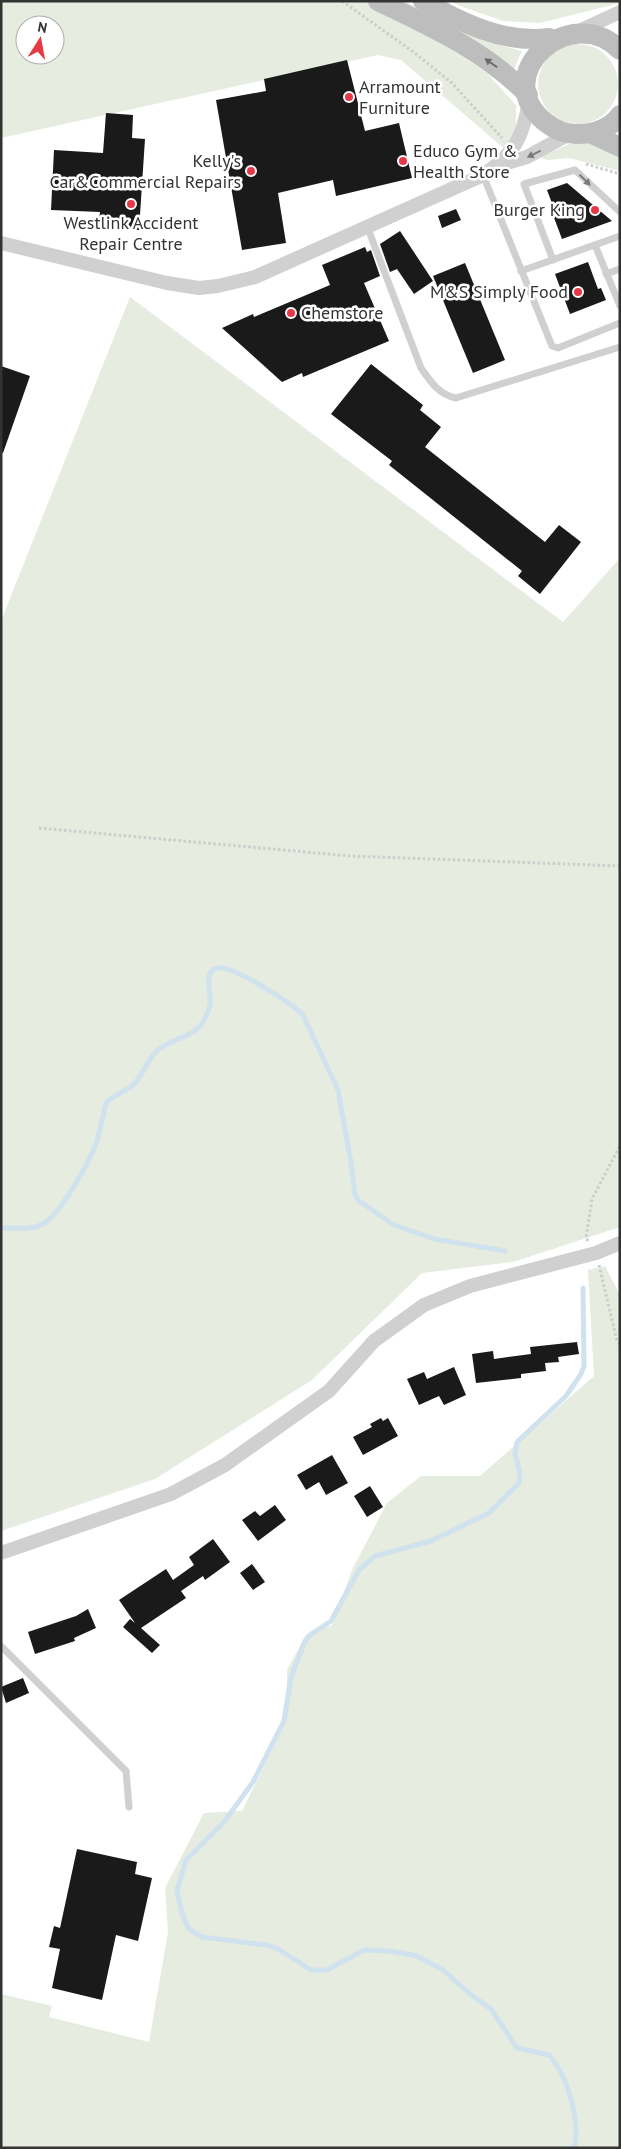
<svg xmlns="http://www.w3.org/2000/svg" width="621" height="2149" viewBox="0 0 621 2149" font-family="'PT Sans',sans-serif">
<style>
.green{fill:#e6ecdf;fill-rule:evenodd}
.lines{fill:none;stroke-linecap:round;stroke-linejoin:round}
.stream{stroke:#cfe2ee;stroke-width:5}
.building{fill:#1a1a1a}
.path{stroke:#cdcdcd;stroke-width:3;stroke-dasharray:2.5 2.5;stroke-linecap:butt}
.service{stroke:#d0d0d0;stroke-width:7}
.minor{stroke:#d0d0d0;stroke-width:14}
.secondary{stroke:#bdbdbd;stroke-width:20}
.oneway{fill:#6a6a6a}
.oneway2{fill:#7a7a7a}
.poi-dot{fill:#e63946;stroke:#fff;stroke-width:2}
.labels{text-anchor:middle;stroke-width:5;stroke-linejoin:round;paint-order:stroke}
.poi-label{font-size:18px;fill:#333;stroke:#fff;text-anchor:start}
</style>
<rect width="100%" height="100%" fill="#fff"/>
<g class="green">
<path d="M1,1H365L449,48L487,73L516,105V131L507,151L401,60L378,55L1,138ZM25,25H55V55H25Z"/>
<path d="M389,1H404L482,40L522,51L514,69L481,45Z"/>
<path d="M451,1H620V3L540,23L503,21L460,6Z"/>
<circle cx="578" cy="84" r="40"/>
<path d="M575,142L595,143L620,152V171L569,158L548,160L538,157Z"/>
<path d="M130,297L563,622L620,558V1227L513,1262L422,1273L312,1380L155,1479L1,1531V621Z"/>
<path d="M605,1266L620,1295V2148H1V1994L52,2006L49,2017L149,2042L168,1932L165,1888L204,1813L242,1811L287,1720V1670L306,1635L332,1625L352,1570L387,1503L421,1476H480L594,1376L588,1270Z"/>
</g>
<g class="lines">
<g class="stream">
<path d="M1,1228C14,1228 32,1230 43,1224C60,1215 89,1162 96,1144C100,1131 103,1116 106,1103C114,1094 126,1092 134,1084C144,1074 148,1058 158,1050C170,1039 190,1038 200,1026C205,1020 208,1013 210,1005C212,995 202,971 217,968C233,965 291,1003 303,1015L338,1090L351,1163L355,1195L359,1201L394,1225L435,1239L505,1251"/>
<path d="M574,2148C581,2124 568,2079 553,2060L549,2055L517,2048L491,2009L470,1994L443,1970L417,1956L390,1951L364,1950L327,1970H311L278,1949L267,1945L202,1937L189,1929L182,1914L177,1891L186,1860L224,1822L253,1782L284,1721L291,1677L305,1641L310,1635L331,1621L359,1570L375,1556L431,1541L489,1513L519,1483L520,1473L515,1454L517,1442L566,1396L581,1374L584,1366L583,1288"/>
</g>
</g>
<g class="building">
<path d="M347,60L365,131L399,123L412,178L336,196L333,180L278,193L286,243L242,250L216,100L266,91L264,79Z"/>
<path d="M106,113L133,115L132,138L145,139L139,230L98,228L100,212L51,210L54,150L103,153Z"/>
<path d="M567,183L612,221L562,239L553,215L556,214L547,190Z"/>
<path d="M456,209L461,220L442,228L438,216Z"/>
<path d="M400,231L433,281L414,294L397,269L390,272L380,244Z"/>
<path d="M365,247L367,252L371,250L380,276L364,283L389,341L303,377L302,373L282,382L222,328L253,314L254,317L330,285L322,265Z"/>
<path d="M588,262L598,289L601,288L606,300L570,314L555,274Z"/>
<path d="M465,263L505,360L473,373L433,276Z"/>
<path d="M371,364L423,405L420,410L441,427L425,447L545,542L559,525L581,542L540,594L518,576L522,571L389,465L392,461L331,414Z"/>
<path d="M1,366L30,376L3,453L1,452Z"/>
<path d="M577,1342L579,1354L558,1357L559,1362L545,1363L546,1371L521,1374V1378L476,1383L472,1354L493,1351L494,1359L531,1354L530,1347Z"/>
<path d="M454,1367L466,1395L444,1405L439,1396L419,1405L407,1379L424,1372L427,1379Z"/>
<path d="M381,1418L383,1421L388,1418L398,1436L363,1455L353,1437L372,1427L370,1424Z"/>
<path d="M332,1455L348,1483L326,1495L319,1482L306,1490L297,1475Z"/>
<path d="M370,1486L383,1507L367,1517L354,1496Z"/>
<path d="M275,1505L286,1520L258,1541L242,1520L255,1511L260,1516Z"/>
<path d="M213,1539L230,1562L205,1580L203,1576L181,1591L186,1598L141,1628L160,1645L152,1653L123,1627L130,1619L135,1623L119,1600L166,1569L173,1580L194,1565L189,1557Z"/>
<path d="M252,1564L265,1582L253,1590L240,1573Z"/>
<path d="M88,1609L96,1628L74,1638L75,1641L35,1654L28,1632L76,1616Z"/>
<path d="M23,1678L29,1693L6,1703L1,1687Z"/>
<path d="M77,1849L137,1862L135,1874L152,1878L138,1941L116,1935L102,2000L52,1988L60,1949L49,1947L54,1926L60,1928Z"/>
</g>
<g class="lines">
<g class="path">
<path d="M342,1L412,51L452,83L502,138"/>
<path d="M586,164L620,174"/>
<path d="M39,828L350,856L620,866"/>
<path d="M588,1241L586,1238L592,1199L620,1146"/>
<path d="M599,1265L617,1341L620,1344"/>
</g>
<g class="service">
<path d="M483,175L552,346L558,348L620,323"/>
<path d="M367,226L421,368C431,382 438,394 456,398L620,347"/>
<path d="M595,245L620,306"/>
<path d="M553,260L524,184L575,170L620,212"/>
<path d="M521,271L620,236"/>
<path d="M606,274L620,269"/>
<path d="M1,1646L126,1771L129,1807"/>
</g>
<g class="minor">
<path d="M583,29L620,12"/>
<path d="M497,166L527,157L569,134"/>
<path d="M1,243L167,283L199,288L218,286L255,277L483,175C514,154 523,138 529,101"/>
<path d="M1,1553L171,1494L225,1465L329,1391L374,1341L424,1305L470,1286L596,1253L620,1243"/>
</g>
<g class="secondary">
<path d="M378,1C431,27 486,51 528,95"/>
<path d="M423,1C462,23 504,44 549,38"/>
<path d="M620,50C571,0 487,75 545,122C554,129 565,134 576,134C593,134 610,129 620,115"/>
<path d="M592,134L620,147"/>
</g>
</g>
<defs><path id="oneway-solid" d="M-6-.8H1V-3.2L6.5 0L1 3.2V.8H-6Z" transform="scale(1.25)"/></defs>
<use class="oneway" href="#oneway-solid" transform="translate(491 63) rotate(-145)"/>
<g class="oneway2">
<use href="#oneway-solid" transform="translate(534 154) rotate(154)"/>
<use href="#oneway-solid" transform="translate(585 180) rotate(44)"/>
</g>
<g class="poi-dot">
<circle cx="349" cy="97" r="5"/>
<circle cx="403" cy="161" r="5"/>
<circle cx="251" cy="171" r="5"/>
<circle cx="131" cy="204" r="5"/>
<circle cx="595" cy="210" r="5"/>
<circle cx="578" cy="292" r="5"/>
<circle cx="291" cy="313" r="5"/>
</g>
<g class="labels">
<g class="poi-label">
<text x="359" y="93">Arramount<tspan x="359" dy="21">Furniture</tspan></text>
<text x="413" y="157">Educo Gym &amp;<tspan x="413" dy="21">Health Store</tspan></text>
<text x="241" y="167" text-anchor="end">Kelly's<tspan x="241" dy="21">Car&amp;Commercial Repairs</tspan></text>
<text x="585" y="216" text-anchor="end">Burger King</text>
<text x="131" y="229" text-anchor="middle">Westlink Accident<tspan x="131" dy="21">Repair Centre</tspan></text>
<text x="568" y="298" text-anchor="end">M&amp;S Simply Food</text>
<text x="301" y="319">Chemstore</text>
</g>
</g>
<rect width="621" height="2149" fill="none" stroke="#333333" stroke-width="5"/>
<g transform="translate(40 40) rotate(11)"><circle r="24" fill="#ffffff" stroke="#adadad"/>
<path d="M0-4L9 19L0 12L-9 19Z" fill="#e63946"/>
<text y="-8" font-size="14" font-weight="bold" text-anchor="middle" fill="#333333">N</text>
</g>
</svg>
